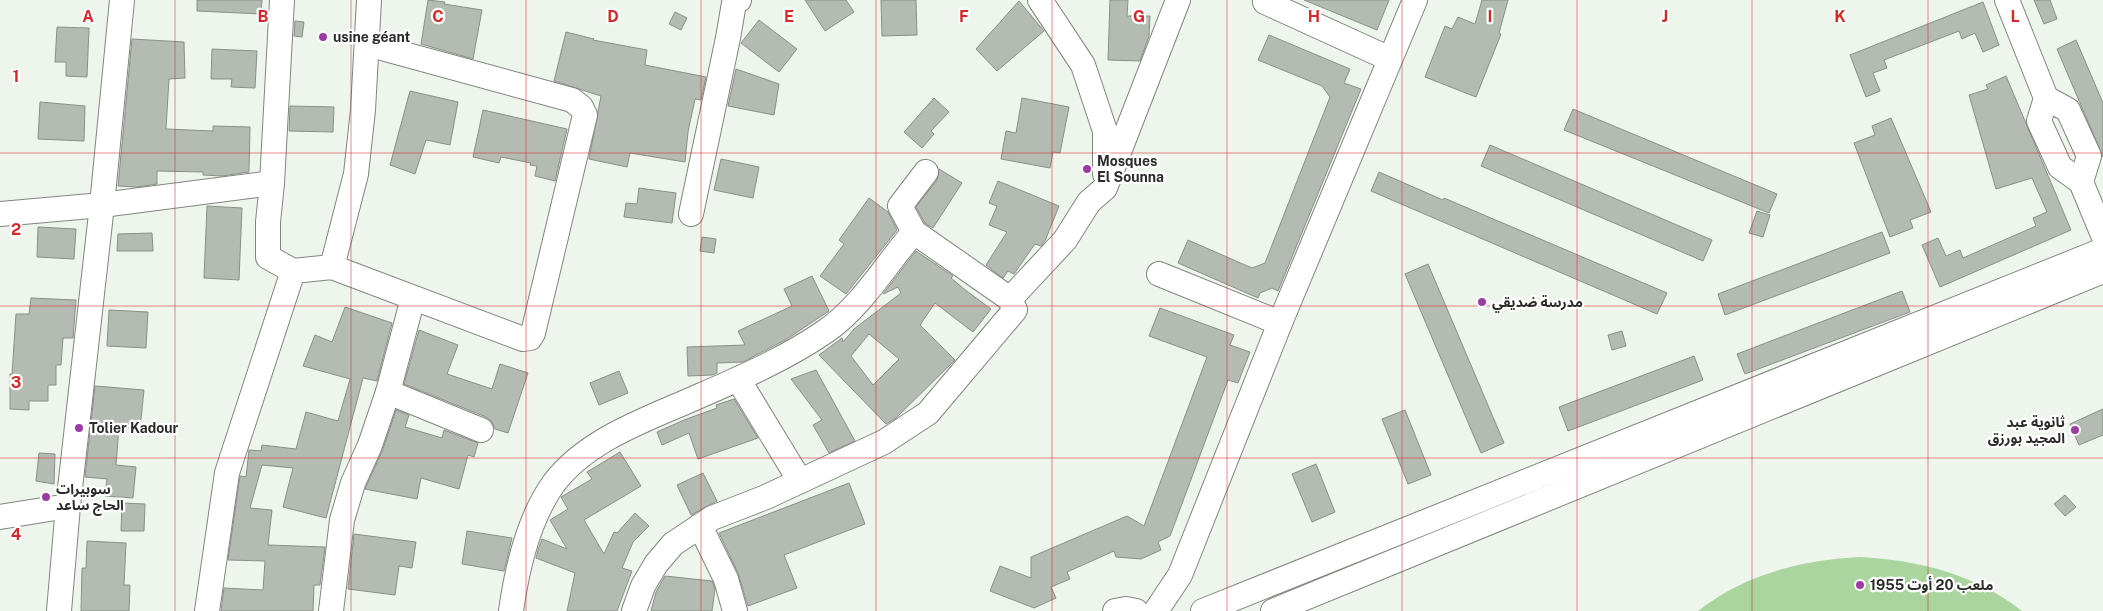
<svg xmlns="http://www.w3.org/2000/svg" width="2103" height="611" viewBox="0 0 2103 611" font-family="'Public Sans','Noto Sans Arabic',sans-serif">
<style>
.green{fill:#aad59f}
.building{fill:#b4bbb2;stroke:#8a9088;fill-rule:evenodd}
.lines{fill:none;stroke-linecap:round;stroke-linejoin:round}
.minor-casing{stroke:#80867e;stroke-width:26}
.minor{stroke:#fff;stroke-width:24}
.grid{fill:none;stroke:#d62828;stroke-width:1;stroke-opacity:0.55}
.poi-dot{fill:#9b3ba3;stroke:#fff;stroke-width:2}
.labels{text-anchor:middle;stroke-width:4.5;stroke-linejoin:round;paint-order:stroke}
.poi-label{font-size:14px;font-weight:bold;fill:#2a2d2a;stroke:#fff;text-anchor:start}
.grid-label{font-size:16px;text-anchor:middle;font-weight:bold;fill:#d62828;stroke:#fff;stroke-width:4.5;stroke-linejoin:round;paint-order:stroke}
</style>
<rect width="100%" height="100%" fill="#eef5ed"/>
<path class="green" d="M1860,557C1918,560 1975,574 2022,611H1698C1745,574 1802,560 1860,557Z"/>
<g class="building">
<path d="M197,0H262L261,14L197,11Z"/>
<path d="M428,0L445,2L444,4L482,10L473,59L421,44Z"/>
<path d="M805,0H846L854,12L825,31Z"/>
<path d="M881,0H916L917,35L882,36Z"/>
<path d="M1110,0H1128L1127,16H1150L1149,36L1140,61L1108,60Z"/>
<path d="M1304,0H1389L1377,30Z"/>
<path d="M1482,0H1508L1499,33L1501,34L1476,97L1425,77L1445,26L1452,29L1458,17L1475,24Z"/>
<path d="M2034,0H2050L2057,19L2044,24Z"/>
<path d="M1019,1L1044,31L997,71L976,49Z"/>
<path d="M1983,2L1999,45L1983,52L1975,33L1962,39L1959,31L1884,60L1887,68L1873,73L1880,91L1866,97L1850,55Z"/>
<path d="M675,12L687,18L681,30L669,24Z"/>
<path d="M759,20L797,49L779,72L741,43Z"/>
<path d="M295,21L304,22L302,37L294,36Z"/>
<path d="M57,27L89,28L87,77L66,76V62H55Z"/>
<path d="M566,32L594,39L593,40L647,50L645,65L706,77L701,100L695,99L688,132L685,162L630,153L627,167L589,159L601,96L554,81Z"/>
<path d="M1269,35L1350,69L1344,83L1361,89L1278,291L1272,288L1260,293L1258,298L1178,263L1188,240L1252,268L1265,263L1330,97L1322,86L1258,60Z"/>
<path d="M132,39L184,42L185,78L169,79L166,129L213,131V126L250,127L249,172L222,176L203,175V172L157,171V184L137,187L118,186Z"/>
<path d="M2076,40L2103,103V157L2057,49Z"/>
<path d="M212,49L257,51L255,88L231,87L232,79H211Z"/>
<path d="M736,69L779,84L774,115L728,106Z"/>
<path d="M2006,76L2071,230L1940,287L1922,245L1938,238L1946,256L1960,250L1963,258L2036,226L2033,218L2047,212L2032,178L1996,189L1969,95L1988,89L1986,85Z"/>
<path d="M410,91L458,102L450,145L426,140L415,174L390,165Z"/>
<path d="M934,98L949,112L931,131L934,134L922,148L904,132Z"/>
<path d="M1022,98L1069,107L1060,153L1053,152L1050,168L1001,159L1006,131L1016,133Z"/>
<path d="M40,102L85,106L84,141L38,139Z"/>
<path d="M290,106L334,107L333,132L289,131Z"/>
<path d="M1573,109L1777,194L1769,213L1564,130Z"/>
<path d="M483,110L567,129L555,181L535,176L537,166L530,165L531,163L501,157L499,163L473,157Z"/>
<path d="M1891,118L1931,212L1910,220L1913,228L1890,237L1854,143L1875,135L1872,126Z"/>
<path d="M1490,145L1712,240L1703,261L1481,166Z"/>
<path d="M721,159L759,167L753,198L714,190Z"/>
<path d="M939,169L962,183L933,228L925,223L916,207L937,180Z"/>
<path d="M1379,172L1443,200L1444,198L1667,293L1657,314L1371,191Z"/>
<path d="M998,181L1059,206L1045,241L1041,246L1035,244L1014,274L1008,271L1003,278L986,265L1007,232L989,225L997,206L989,203Z"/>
<path d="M639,188L676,193L672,223L624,217L626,203L637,204Z"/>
<path d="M869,198L888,212L897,230L846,294L820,276L844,244L839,240Z"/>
<path d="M207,206L242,208L239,280L204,278Z"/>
<path d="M1757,211L1770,215L1763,237L1749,233Z"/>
<path d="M38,227L76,229L74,259L37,257Z"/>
<path d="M1882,232L1890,253L1725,315L1718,294Z"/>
<path d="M152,233L153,251H117L118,234Z"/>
<path d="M702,237L716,239L714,253L700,251Z"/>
<path d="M916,251L953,276L951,278L964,289L991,309L973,332L935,303L920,325L955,360L896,418L886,424L819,355L842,338L843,342L854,329L901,293L898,287L883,294ZM869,334L899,359L873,385L851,356Z"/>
<path d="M1428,264L1504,443L1481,453L1405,274Z"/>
<path d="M812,276L829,311L787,339L743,362L717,363V373L712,375L688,376L687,347L745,345L738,331L792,306L784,289Z"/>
<path d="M1902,291L1910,312L1745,374L1737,354Z"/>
<path d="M31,298L76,300L73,338H63L61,365H56V385H48V401H29V410L10,409V374H12L16,314H29Z"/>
<path d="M345,307L392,323L377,381L363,378L326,518L283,507L293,468L262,465L250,508L272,510L268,545L325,547L320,585H314L313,611H221L224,588L263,590L265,561L228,560L240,476L246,477L249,450L261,451L262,445L296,449L306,412L338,421L350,379L303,366L315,335L332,342Z"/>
<path d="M1160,308L1234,335L1230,345L1250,352L1238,383L1228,380L1170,536L1158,542L1161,550L1141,559L1116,557L1114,551L1067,572L1070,579L1051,587L1056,598L1034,608L990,591L1000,566L1031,578V557L1127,516L1144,526L1207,357L1149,336Z"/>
<path d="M109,310L148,312L146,348L107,346Z"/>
<path d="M419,330L458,345L447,374L492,389L500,364L528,373L508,433L495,429L492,422L486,417L404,384Z"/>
<path d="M1622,331L1626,346L1612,350L1608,335Z"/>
<path d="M1694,356L1703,380L1568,431L1559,407Z"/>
<path d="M816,370L855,441L829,453L813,425L822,420L791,379Z"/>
<path d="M619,371L628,393L599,405L590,383Z"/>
<path d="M95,386L144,390L140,429L119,427L116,465L136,467L133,498L105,496L107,479L85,477Z"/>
<path d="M734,399L758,438L698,459L689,433L662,445L657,432L684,420L717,408L716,405Z"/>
<path d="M2103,409V435L2079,445L2070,424Z"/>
<path d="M396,410L409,415L405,427L442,438L444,430L478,443L474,457L468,455L459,489L421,478L417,499L365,489L383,449Z"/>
<path d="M1405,410L1431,475L1408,484L1382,419Z"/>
<path d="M620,452L641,486L584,520L604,554L614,532L617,533L635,513L649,526L633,542L622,568L632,571L617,611H567L575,573L536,558L538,550L542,539L567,549L550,520L568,509L561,497L592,479L587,472Z"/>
<path d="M39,453L55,454L54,484L36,481Z"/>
<path d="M1316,464L1335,512L1312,522L1292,474Z"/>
<path d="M703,473L717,501L691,515L677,485Z"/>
<path d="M849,483L865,524L784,555L797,588L748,606L738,573L719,533Z"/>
<path d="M2065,495L2076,507L2065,516L2054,504Z"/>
<path d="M122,503L145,504L144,531H121Z"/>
<path d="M467,531L512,538L504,571L462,564Z"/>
<path d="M354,534L416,542L412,568L399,566L395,595L348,589Z"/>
<path d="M87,541L126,543L124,585H130L129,611H81L82,568H86Z"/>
<path d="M665,576L712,581L715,589L712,611H651L656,592Z"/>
</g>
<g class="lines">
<g class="minor-casing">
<g id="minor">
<path d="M1040,0L1083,65L1105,131V174"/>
<path d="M2007,0L2046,98L2039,121L2060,167L2081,182L2103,235"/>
<path d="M1265,2L1390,59"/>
<path d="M2046,98L2068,110L2089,156L2081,182"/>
<path d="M272,183L268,222V257L293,271L332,267L523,339L530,338L533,333L585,115L581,107L572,100L367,44"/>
<path d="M0,214L102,205L272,183L282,0"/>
<path d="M691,214L728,38L734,3L739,0"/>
<path d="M914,232L900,206L926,172"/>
<path d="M332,267L356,174L363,110L369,0"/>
<path d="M1159,274L1280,323"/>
<path d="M738,379L800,481"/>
<path d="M388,392L481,430"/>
<path d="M0,517L68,506"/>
<path d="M700,526L726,579L735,611"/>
<path d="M59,611L68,506L102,205L122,0"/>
<path d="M207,611L227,473L293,271"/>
<path d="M331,611L342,520L353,483L370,445L388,392L413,298"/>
<path d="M511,611C517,568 528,519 554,483C586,441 642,421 688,401C736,380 784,360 826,331C862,306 886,264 914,232L1010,299"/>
<path d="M634,611L643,586L656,564L673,544L712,518L766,497L884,442L928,413L1015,310L1010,299L1065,240L1089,202L1105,188L1178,0"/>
<path d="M1115,611L1126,609L1136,611"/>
<path d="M1156,611L1180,575L1280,323L1415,0"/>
<path d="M1203,611L2103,250"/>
<path d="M1273,611L2103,271"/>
</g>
</g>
<use href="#minor" class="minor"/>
</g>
<path class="grid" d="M175,0V611M351,0V611M526,0V611M701,0V611M876,0V611M1052,0V611M1227,0V611M1402,0V611M1577,0V611M1752,0V611M1928,0V611M0,153H2103M0,306H2103M0,458H2103"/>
<g class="poi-dot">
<circle cx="323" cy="37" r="5"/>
<circle cx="1087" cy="169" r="5"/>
<circle cx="1482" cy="302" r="5"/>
<circle cx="79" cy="428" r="5"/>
<circle cx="2075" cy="430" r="5"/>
<circle cx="46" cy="497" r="5"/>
<circle cx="1860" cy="585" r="5"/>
</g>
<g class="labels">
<g class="poi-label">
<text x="333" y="42">usine géant</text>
<text x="1097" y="166">Mosques<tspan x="1097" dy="16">El Sounna</tspan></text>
<text x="1492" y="307">مدرسة ضديقي</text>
<text x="2065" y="427" text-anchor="end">ثانوية عبد<tspan x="2065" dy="16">المجيد بورزق</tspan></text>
<text x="89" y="433">Tolier Kadour</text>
<text x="56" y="494">سوبيرات<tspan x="56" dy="16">الحاج ساعد</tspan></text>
<text x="1870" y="590">ملعب 20 أوت 1955</text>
</g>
</g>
<g class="grid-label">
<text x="88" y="22">A</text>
<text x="263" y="22">B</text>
<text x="438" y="22">C</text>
<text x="613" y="22">D</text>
<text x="789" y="22">E</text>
<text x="964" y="22">F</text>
<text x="1139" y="22">G</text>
<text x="1314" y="22">H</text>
<text x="1490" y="22">I</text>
<text x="1665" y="22">J</text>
<text x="1840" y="22">K</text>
<text x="2015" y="22">L</text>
<text x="16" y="82">1</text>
<text x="16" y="235">2</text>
<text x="16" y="388">3</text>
<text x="16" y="540">4</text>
</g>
</svg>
